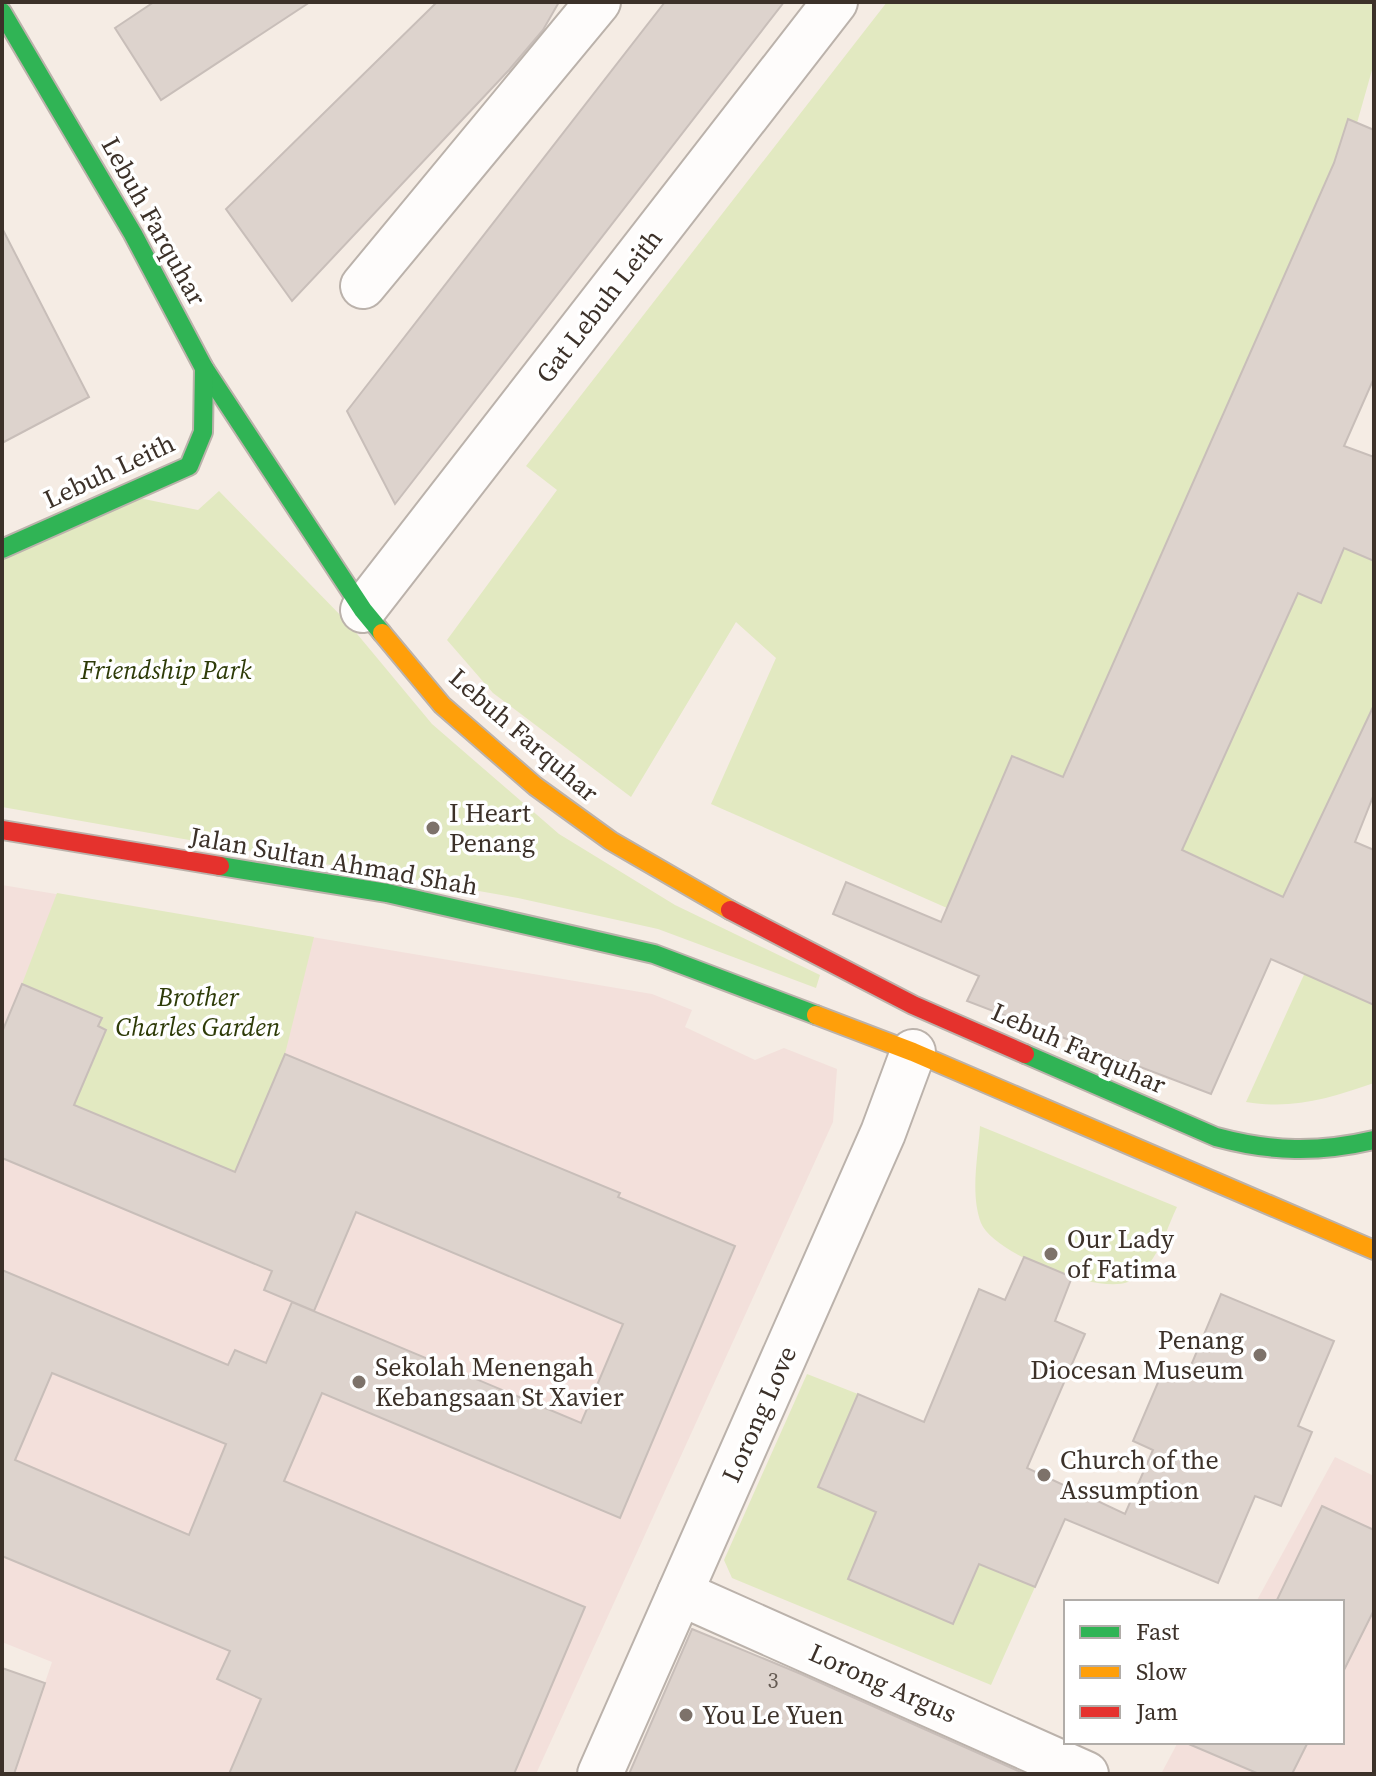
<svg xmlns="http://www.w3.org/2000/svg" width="1376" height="1776" viewBox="0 0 1376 1776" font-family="'Source Serif 4',serif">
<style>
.education{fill:#f3e0db}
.green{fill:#e2e9c1}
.building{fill:#ddd3cd;stroke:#c8beb9;stroke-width:2;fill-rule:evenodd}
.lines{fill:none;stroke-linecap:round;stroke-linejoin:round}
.street-casing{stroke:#bbb2ab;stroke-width:48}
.fast-casing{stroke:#bbb2ab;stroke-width:22}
.slow-casing{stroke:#bbb2ab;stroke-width:22}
.jam-casing{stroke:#bbb2ab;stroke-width:22}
.street{stroke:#fefcfb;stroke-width:44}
.fast{stroke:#30b455;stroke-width:18}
.slow{stroke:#ff9f0a;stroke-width:18}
.jam{stroke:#e5322d;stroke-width:18}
.poi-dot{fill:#7d726a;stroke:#fff;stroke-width:3}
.labels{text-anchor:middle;stroke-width:7;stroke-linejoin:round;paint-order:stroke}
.number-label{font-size:22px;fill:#645a52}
.street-label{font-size:26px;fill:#3c3129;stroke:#fff}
.park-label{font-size:26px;font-style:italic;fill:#2e3b08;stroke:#fff}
.poi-label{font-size:26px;fill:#3c3129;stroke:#fff;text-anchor:start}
</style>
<rect width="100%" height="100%" fill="#f5ece4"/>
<g class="education">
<path d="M2,885L652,994L692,1010L685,1027L755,1060L784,1048L837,1069L833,1122L536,1774H14L52,1662L2,1642Z"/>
<path d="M1335,1457L1374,1476V1774H1161L1178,1742H1342V1602H1256Z"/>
</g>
<g class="green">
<path d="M887,2H1374V63L1357,123L1348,120L1334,163L1063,777L1012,756L947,908L711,804L776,658L736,622L631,797L493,693L447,640L557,490L526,466Z"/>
<path d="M219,491L348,623L432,724L559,834L675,905L820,975L816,988L658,929L518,898L2,807V546L129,496L198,510Z"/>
<path d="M1344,548L1374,561V705L1283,897L1182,850L1298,593Z"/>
<path d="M57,893L314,937L285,1054L235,1172L65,1101L83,1083L106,1030L98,1026L101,1018L22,984Z"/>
<path d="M1318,944L1374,1005V1083C1330,1098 1293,1110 1246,1102Z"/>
<path d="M980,1126L1177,1207C1166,1230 1154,1272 1128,1282C1096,1294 994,1254 981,1223C970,1193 978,1158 980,1126Z"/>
<path d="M807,1374L858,1394L818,1486L877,1512L953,1624L979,1564L1035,1587L991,1685L732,1578L724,1560Z"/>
</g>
<g class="building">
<path d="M154,2H310L161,100L115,28Z"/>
<path d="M437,2H559L543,30L509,70L292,301L226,209Z"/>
<path d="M665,2H784L395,504L347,411Z"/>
<path d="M1348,119L1374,130V378L1344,446L1374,457V561L1344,548L1321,603L1298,593L1182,850L1283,897L1374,705V794L1355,842L1374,850V1005L1271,959L1211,1094L967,1001L979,976L833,914L846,882L941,922L1012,756L1063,777L1334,163Z"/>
<path d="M2,228L89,397L2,443Z"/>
<path d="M22,984L102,1018L98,1026L106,1030L74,1105L235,1172L285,1054L620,1193L618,1197L735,1246L620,1518L322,1393L284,1481L585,1607L514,1774H229L261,1699L217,1679L230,1651L2,1556V1270L228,1365L235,1350L266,1363L292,1302L581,1423L623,1324L356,1212L314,1311L264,1290L272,1271L2,1158V1032ZM52,1373L226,1444L189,1535L15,1460Z"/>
<path d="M1024,1257L1072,1277L1055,1321L1085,1334L1027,1468L1125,1514L1153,1450L1133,1441L1165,1366L1187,1375L1221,1294L1334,1341L1298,1426L1312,1432L1281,1506L1255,1496L1218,1583L1065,1519L1035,1587L979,1564L953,1624L848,1579L876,1512L818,1487L858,1394L924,1422L979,1289L1005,1300Z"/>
<path d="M1322,1506L1374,1530V1610L1342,1674V1602H1276Z"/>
<path d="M692,1629L801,1674L1025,1774H629Z"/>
<path d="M2,1668L45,1683L14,1774H2Z"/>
<path d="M1184,1742H1308L1292,1774H1259Z"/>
</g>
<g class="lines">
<g class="street-casing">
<g id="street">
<path d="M363,286L598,2"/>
<path d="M363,610L835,2"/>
<path d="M680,1593L1086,1774"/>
<path d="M600,1774L883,1133L913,1052"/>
</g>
</g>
<g class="fast-casing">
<g id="fast">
<path d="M2,12L133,234L204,368L363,610L382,633"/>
<path d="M2,549L189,466L203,432L204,368"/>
<path d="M220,866L387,893L654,954L816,1015"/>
<path d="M1025,1054L1216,1137C1272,1152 1318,1153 1374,1140"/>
</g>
</g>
<g class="slow-casing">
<g id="slow">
<path d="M382,633L442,705L535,786L611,841L730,910"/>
<path d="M816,1015L913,1052L1374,1250"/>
</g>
</g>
<g class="jam-casing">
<g id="jam">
<path d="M2,830L220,866"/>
<path d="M730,910L913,1005L1025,1054"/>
</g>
</g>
<use href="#street" class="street"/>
<use href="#fast" class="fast"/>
<use href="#slow" class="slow"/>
<use href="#jam" class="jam"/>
</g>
<g class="poi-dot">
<circle cx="433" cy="828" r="8"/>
<circle cx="1051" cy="1254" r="8"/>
<circle cx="1260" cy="1355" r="8"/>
<circle cx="359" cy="1382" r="8"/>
<circle cx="1044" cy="1475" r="8"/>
<circle cx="686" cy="1715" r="8"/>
</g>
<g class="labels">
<g class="number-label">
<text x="773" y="1688">3</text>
</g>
<g class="street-label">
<text transform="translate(154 221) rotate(61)" y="9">Lebuh Farquhar</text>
<text transform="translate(599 306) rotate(-52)" y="9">Gat Lebuh Leith</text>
<text transform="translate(109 471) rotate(-25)" y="9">Lebuh Leith</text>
<text transform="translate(524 735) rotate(41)" y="9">Lebuh Farquhar</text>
<text transform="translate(334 861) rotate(10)" y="9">Jalan Sultan Ahmad Shah</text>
<text transform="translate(1079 1048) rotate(24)" y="9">Lebuh Farquhar</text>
<text transform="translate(759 1414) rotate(-66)" y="9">Lorong Love</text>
<text transform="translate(883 1683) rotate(24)" y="9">Lorong Argus</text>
</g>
<g class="park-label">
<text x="166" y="679">Friendship Park</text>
<text x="198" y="1006">Brother<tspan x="198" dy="30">Charles Garden</tspan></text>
</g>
<g class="poi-label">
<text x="449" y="822">I Heart<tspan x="449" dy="30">Penang</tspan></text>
<text x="1067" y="1248">Our Lady<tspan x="1067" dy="30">of Fatima</tspan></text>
<text x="1244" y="1349" text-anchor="end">Penang<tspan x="1244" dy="30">Diocesan Museum</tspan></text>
<text x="375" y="1376">Sekolah Menengah<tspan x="375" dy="30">Kebangsaan St Xavier</tspan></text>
<text x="1060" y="1469">Church of the<tspan x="1060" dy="30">Assumption</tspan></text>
<text x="702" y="1724">You Le Yuen</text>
</g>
</g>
<rect width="1376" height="1776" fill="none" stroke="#3c3129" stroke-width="8"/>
<rect x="1064" y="1600" width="280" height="144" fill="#ffffff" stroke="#b1ada9" stroke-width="2"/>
<rect x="1080" y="1626" width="40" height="12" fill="#30b455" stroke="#b1ada9" stroke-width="2"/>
<text x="1136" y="1640" font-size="24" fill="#3c3129">Fast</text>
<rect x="1080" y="1666" width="40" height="12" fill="#ff9f0a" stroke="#b1ada9" stroke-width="2"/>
<text x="1136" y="1680" font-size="24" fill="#3c3129">Slow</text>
<rect x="1080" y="1706" width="40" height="12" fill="#e5322d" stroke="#b1ada9" stroke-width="2"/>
<text x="1136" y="1720" font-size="24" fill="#3c3129">Jam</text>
</svg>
